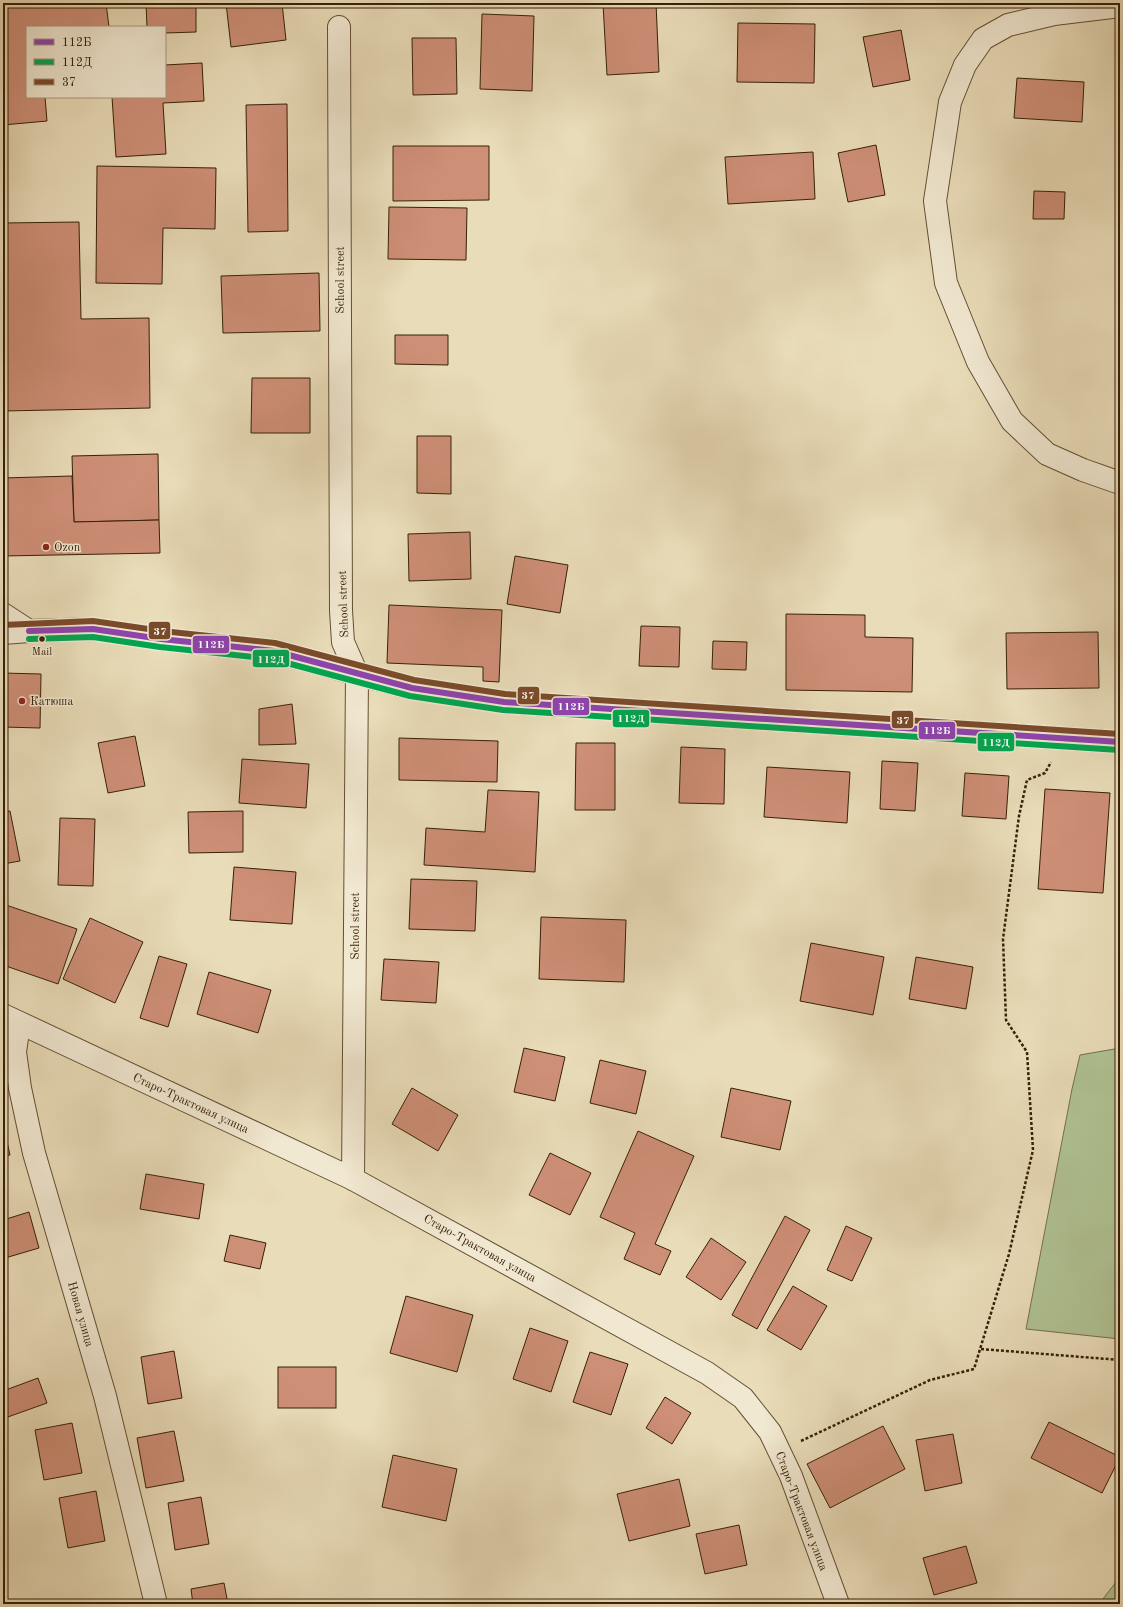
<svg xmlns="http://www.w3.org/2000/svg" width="1123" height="1607" viewBox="0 0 1123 1607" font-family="'Old Standard TT',serif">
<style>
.green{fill:#b0c293;stroke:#74714d}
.building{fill:#ce8f77;stroke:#372007}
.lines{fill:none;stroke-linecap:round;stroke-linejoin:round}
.minor-casing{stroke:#644f33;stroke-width:24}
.path{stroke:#372007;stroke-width:2.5;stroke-dasharray:3 2;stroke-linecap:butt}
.minor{stroke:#f1e8d1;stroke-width:22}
.bus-1-casing{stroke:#f1e8d1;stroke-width:9}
.bus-2-casing{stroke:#f1e8d1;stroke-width:9}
.bus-3-casing{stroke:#f1e8d1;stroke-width:9}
.bus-1{stroke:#8e44ad;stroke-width:6}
.bus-2{stroke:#00a651;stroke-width:6}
.bus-3{stroke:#7a4b2a;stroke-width:6}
.poi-dot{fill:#8f2418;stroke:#f1e8d1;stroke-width:1.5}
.bus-dot{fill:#372007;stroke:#f1e8d1;stroke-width:1.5}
.labels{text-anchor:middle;stroke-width:3;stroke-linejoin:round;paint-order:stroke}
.bus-label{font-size:11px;fill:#372007;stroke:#f1e8d1}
.street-label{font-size:12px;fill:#372007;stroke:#f1e8d1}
.poi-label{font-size:12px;fill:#372007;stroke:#f1e8d1;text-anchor:start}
.line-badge{stroke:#f1e8d1;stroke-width:1.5}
.badge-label{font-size:11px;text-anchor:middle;font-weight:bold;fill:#fff}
</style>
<rect width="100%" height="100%" fill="#e9dcb8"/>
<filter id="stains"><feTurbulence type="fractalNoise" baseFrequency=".005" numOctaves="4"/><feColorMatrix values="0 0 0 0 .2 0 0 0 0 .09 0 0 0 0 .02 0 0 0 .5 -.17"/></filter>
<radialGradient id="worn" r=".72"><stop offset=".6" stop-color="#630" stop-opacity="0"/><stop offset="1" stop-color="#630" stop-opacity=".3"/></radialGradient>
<g class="green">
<path d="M1120,1048V1339L1026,1329L1072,1089L1080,1055Z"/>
<path d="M1120,1577V1604H1099Z"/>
</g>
<g class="building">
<path d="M3,3H106L109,27H27V97H45L47,121L3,125Z"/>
<path d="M146,3H196V32L165,33V27H147Z"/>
<path d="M226,3H282L286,40L231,47Z"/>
<path d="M656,3L659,72L607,75L603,4Z"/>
<path d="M482,14L534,16L532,91L480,89Z"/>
<path d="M738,23L815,24L814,83L737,82Z"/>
<path d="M901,30L910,80L873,87L863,37Z"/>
<path d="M412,38H456L457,94L413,95Z"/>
<path d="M202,63L204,101L163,103L166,154L116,157L112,97H165V65Z"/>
<path d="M1017,78L1084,82L1082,122L1014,118Z"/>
<path d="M287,104L288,231L248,232L246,105Z"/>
<path d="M876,145L885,195L848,202L838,153Z"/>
<path d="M393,146H489V200L393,201Z"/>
<path d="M813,152L815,199L728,204L725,157Z"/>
<path d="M97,166L216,168L215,229L163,228L162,284L96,283Z"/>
<path d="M1034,191L1065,192L1064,219H1033Z"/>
<path d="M389,207L467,208L466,260L388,259Z"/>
<path d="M79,222L81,319L149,318L150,408L3,411V223Z"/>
<path d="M319,273L320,331L223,333L221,276Z"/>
<path d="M395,335H448V365L395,364Z"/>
<path d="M252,378H310V433H251Z"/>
<path d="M417,436H451V494L417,493Z"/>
<path d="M158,454L159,520L74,522L72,456Z"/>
<path d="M72,476L74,522L159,520L160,553L3,556V478Z"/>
<path d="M470,532L471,579L409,581L408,534Z"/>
<path d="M515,556L568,565L560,613L507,604Z"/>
<path d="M389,605L502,610L499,682L483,681V667L387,663Z"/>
<path d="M786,614L865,615V637L913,638L912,692L786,690Z"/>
<path d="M641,626L680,627L679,667L639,666Z"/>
<path d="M1098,632L1099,688L1007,689L1006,633Z"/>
<path d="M713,641L747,642L746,670L712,669Z"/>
<path d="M3,673L41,674L40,728L3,727Z"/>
<path d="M292,704L296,744L259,745V709Z"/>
<path d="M135,736L145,786L108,793L98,743Z"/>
<path d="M399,738L498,741L497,782L399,780Z"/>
<path d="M576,743H615V810H575Z"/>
<path d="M681,747L725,749L724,804L679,803Z"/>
<path d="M242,759L309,764L306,808L239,803Z"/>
<path d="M882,761L918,763L915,811L880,809Z"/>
<path d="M767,767L850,772L847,823L764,817Z"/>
<path d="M965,773L1009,776L1006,819L962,816Z"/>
<path d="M1045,789L1110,793L1103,893L1038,889Z"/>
<path d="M488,790L539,792L535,872L424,865L426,828L485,832Z"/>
<path d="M10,811L20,861L3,864V812Z"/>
<path d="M243,811V852L189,853L188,812Z"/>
<path d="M60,818L95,819L93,886L58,885Z"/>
<path d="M234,867L296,872L292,924L230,920Z"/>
<path d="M411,879L477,881L475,931L409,929Z"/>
<path d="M3,904L77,929L58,984L3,965Z"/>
<path d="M541,917L626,920L624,982L539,979Z"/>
<path d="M90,918L143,942L115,1003L63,979Z"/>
<path d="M811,943L884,957L873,1015L800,1001Z"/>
<path d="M159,956L187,964L168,1027L140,1018Z"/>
<path d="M916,957L973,967L966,1009L909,999Z"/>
<path d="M384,959L439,962L436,1003L381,1000Z"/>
<path d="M209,972L271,990L258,1033L197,1014Z"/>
<path d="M524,1048L565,1057L555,1101L514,1092Z"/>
<path d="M600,1060L646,1071L636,1114L590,1103Z"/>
<path d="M412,1088L458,1115L438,1151L392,1124Z"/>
<path d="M731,1088L791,1101L780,1150L721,1137Z"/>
<path d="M3,1124L10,1155L3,1156Z"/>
<path d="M638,1131L694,1156L655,1244L671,1251L660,1275L624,1259L635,1233L600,1217Z"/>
<path d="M550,1153L591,1173L570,1215L529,1195Z"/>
<path d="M146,1174L204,1184L199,1219L140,1209Z"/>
<path d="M29,1212L39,1248L5,1258L3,1251V1220Z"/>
<path d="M785,1216L810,1230L757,1329L732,1315Z"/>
<path d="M846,1226L872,1238L852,1281L827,1270Z"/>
<path d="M230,1235L266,1243L260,1269L224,1261Z"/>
<path d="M711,1238L746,1262L721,1300L686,1277Z"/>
<path d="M793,1286L827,1306L801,1350L767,1330Z"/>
<path d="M406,1296L473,1315L457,1372L390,1353Z"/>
<path d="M530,1328L568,1341L551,1392L513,1379Z"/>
<path d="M174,1351L182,1398L148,1404L141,1357Z"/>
<path d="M590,1352L628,1364L611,1415L573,1402Z"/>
<rect x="278" y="1367" width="58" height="41"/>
<path d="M38,1378L47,1403L5,1418L3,1411V1391Z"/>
<path d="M665,1397L691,1413L672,1444L646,1428Z"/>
<path d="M1049,1422L1120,1457L1102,1493L1031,1458Z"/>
<path d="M72,1423L82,1473L44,1480L35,1430Z"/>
<path d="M883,1426L905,1469L830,1508L807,1464Z"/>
<path d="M174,1431L184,1481L146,1488L137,1438Z"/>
<path d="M953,1434L962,1483L925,1491L916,1440Z"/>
<path d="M393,1455L457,1469L446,1521L382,1507Z"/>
<path d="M679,1479L690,1526L629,1541L617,1494Z"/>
<path d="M96,1491L105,1541L68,1548L59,1498Z"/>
<path d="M201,1497L209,1544L175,1550L168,1503Z"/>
<path d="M739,1525L747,1565L705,1574L696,1534Z"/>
<path d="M966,1546L977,1583L934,1595L923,1558Z"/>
<path d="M224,1583L228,1604H193L191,1589Z"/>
</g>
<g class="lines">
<g class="minor-casing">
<g id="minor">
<path d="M1120,6L1054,14L1008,25L983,39L965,65L950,102L935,201L946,283L978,362L1012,421L1047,454L1083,470L1120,483"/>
<path d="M339,27L341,611L343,642L357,674L353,1179"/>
<path d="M3,614L29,631"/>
<path d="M3,633L29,631L93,629L161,639L274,651L357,674L412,688L504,702L1120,742"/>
<path d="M3,1015L353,1179L707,1373L743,1398L770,1432L791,1476L838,1604"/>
<path d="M19,1024L15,1052L20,1088L34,1153L105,1396L156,1604"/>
</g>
</g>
<g class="path">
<path d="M981,1349L1120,1360"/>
<path d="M801,1441L930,1380L974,1369L1009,1254L1033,1150L1027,1052L1006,1020L1003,939L1019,816L1027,780L1045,773L1051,762"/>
</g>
<use href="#minor" class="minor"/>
<g class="bus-1-casing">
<path id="bus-1" d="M29,631L93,629L161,639L274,651L412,688L504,702L1120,742"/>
</g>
<g class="bus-2-casing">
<path id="bus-2" d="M29,639L93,637L160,647L272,659L410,696L503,710L1119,750"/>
</g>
<g class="bus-3-casing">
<path id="bus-3" d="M3,625L93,621L162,631L275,643L414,680L505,694L1120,734"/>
</g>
<use href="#bus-1" class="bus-1"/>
<use href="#bus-2" class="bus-2"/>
<use href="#bus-3" class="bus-3"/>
</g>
<g class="poi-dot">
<circle cx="46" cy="547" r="4"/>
<circle cx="22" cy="701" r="4"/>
</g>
<circle class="bus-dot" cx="42" cy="639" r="3.5"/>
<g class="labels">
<g class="bus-label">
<text x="42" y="655">Mail</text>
</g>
<g class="street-label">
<text transform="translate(340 280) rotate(-90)" y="4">School street</text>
<text transform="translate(343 604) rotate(-92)" y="4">School street</text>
<text transform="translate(355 926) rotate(-90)" y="4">School street</text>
<text transform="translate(191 1103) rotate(25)" y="4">Старо-Трактовая улица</text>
<text transform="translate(480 1248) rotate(29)" y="4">Старо-Трактовая улица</text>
<text transform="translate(81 1314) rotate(74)" y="4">Новая улица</text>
<text transform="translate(802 1511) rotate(69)" y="4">Старо-Трактовая улица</text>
</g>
<g class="poi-label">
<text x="54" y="551">Ozon</text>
<text x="30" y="705">Катюша</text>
</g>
</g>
<g class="line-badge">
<rect x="148" y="621" width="23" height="19" rx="4" fill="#7a4b2a"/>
<rect x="192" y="635" width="38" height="19" rx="4" fill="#8e44ad"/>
<rect x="252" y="649" width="38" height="19" rx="4" fill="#00a651"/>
<rect x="517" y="686" width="23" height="19" rx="4" fill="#7a4b2a"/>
<rect x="552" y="697" width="38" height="19" rx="4" fill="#8e44ad"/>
<rect x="612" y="709" width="38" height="19" rx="4" fill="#00a651"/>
<rect x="891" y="710" width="23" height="19" rx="4" fill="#7a4b2a"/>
<rect x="918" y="721" width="38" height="19" rx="4" fill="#8e44ad"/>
<rect x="977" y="732" width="38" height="20" rx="4" fill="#00a651"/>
</g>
<g class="badge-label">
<text x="160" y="635">37</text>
<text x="211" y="648">112Б</text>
<text x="271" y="663">112Д</text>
<text x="528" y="699">37</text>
<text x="571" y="710">112Б</text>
<text x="631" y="722">112Д</text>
<text x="903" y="724">37</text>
<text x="937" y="734">112Б</text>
<text x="996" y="746">112Д</text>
</g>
<rect width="1123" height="1607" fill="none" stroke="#e9dcb8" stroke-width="16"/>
<rect x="4" y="4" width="1115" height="1599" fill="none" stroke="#372007" stroke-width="2"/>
<rect x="8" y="8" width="1107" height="1591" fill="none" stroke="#372007"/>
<rect x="26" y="26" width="140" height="72" fill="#f1e8d1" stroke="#a79880"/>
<rect x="34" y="39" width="20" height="6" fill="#8e44ad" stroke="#a79880"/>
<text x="62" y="46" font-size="12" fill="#372007">112Б</text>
<rect x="34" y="59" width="20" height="6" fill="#00a651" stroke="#a79880"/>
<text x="62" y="66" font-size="12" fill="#372007">112Д</text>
<rect x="34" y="79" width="20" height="6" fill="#7a4b2a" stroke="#a79880"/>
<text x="62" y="86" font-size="12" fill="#372007">37</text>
<rect width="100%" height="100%" filter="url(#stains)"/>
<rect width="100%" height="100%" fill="url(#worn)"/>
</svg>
